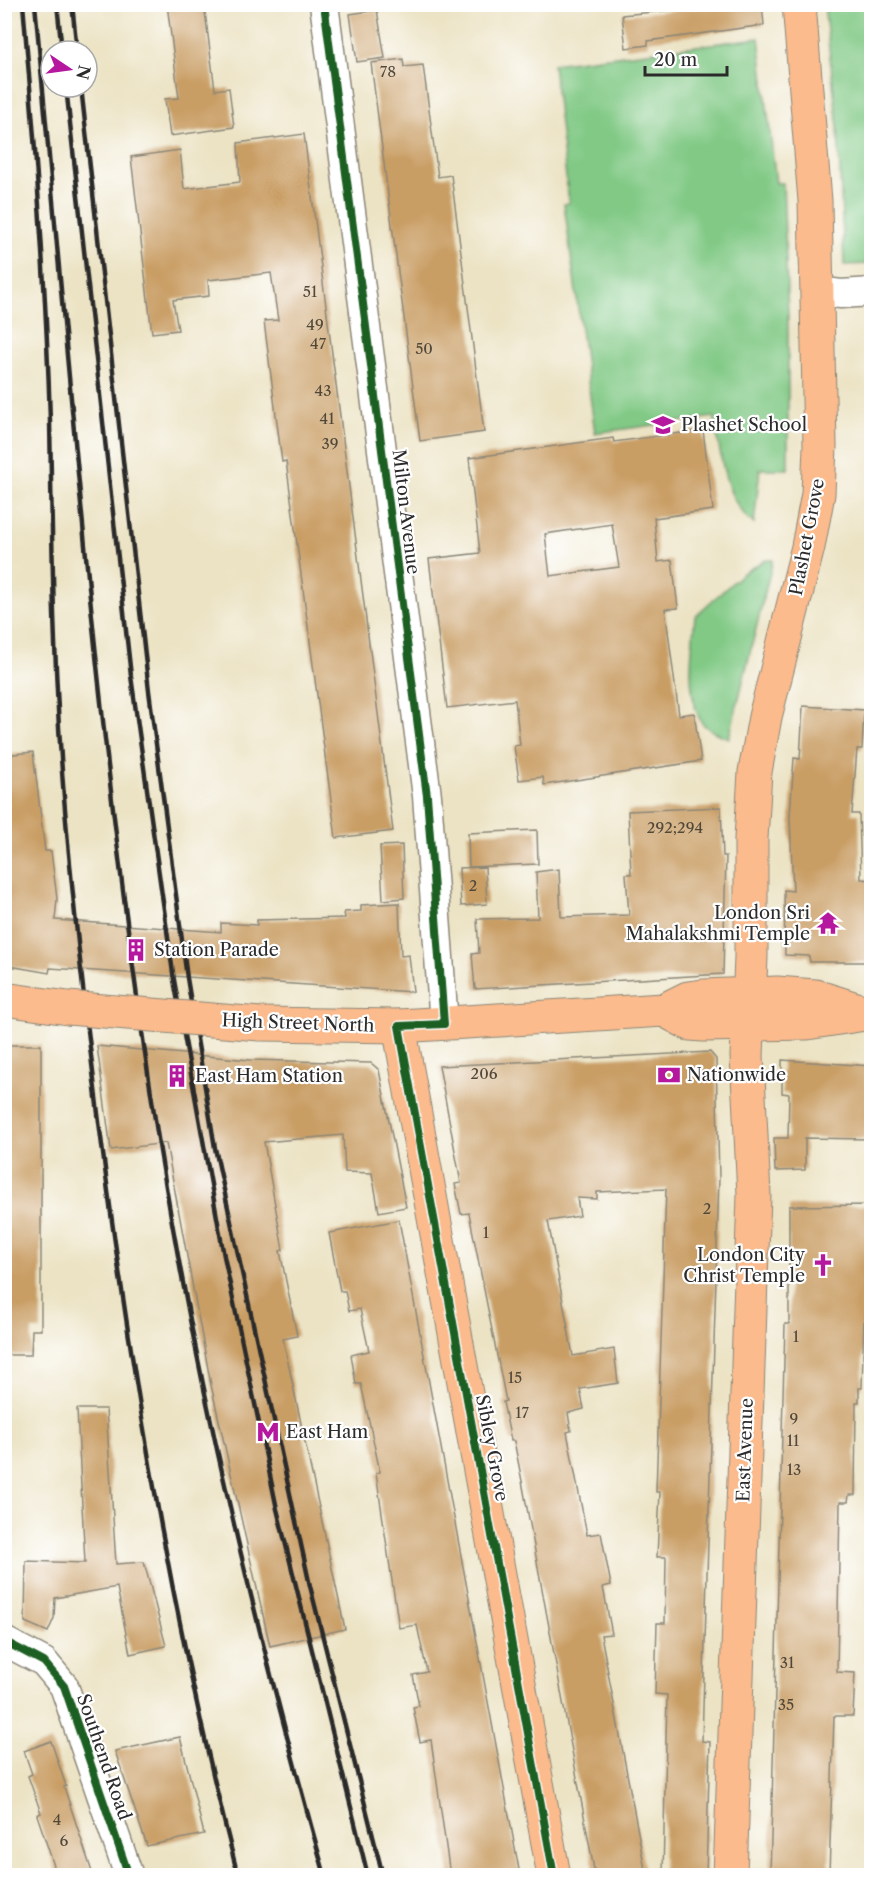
<svg xmlns="http://www.w3.org/2000/svg" width="876" height="1880" viewBox="0 0 876 1880" font-family="'Libre Caslon Text',serif">
<style>
.green{fill:#81c985;stroke:#567a58;stroke-width:1.5}
.building{fill:#c99e65;fill-rule:evenodd}
.lines{fill:none;stroke-linecap:round;stroke-linejoin:round}
.minor-casing{stroke:#8c8778;stroke-width:31}
.major-casing{stroke:#8c8778;stroke-width:35}
.minor{stroke:#fff;stroke-width:28}
.major{stroke:#fbbb8d;stroke-width:33}
.rail{stroke:#2b2b2b;stroke-width:4.5}
.major-bridge-casing{stroke:#8c8778;stroke-width:35;stroke-linecap:butt}
.major-bridge{stroke:#fbbb8d;stroke-width:33}
.cycleway-casing{stroke:#fff;stroke-width:11}
.cycleway{stroke:#1b5e20;stroke-width:8}
.labels{text-anchor:middle;stroke-width:4.5;stroke-linejoin:round;paint-order:stroke}
.number-label{font-size:15px;fill:#52483a}
.poi-label{font-size:18px;fill:#2b2b2b;stroke:#fff;text-anchor:start}
.street-label{font-size:18px;fill:#2b2b2b;stroke:#fff}
</style>
<rect width="100%" height="100%" fill="#fff"/>
<filter id="ink" filterUnits="userSpaceOnUse"><feTurbulence type="fractalNoise" baseFrequency=".0167" numOctaves="2"/><feDisplacementMap in="SourceGraphic" scale="12" xChannelSelector="R" yChannelSelector="G"/><feConvolveMatrix kernelMatrix="1 2 1 2 8 2 1 2 1" color-interpolation-filters="sRGB"/></filter>
<filter id="wash" filterUnits="userSpaceOnUse"><feTurbulence type="fractalNoise" baseFrequency=".008" numOctaves="4" result="noise"/><feDisplacementMap in="SourceGraphic" scale="24" xChannelSelector="R" yChannelSelector="G"/><feGaussianBlur stdDeviation="1.35" result="paint"/><feColorMatrix in="noise" values="0 0 0 0 0 0 0 0 0 0 0 0 0 0 0 0 0 1.4 0 .05"/><feComposite in="paint" operator="in"/></filter>
<g filter="url(#wash)">
<rect width="100%" height="100%" fill="#ece3c4"/>
<g class="green">
<path d="M824,5H871V264L844,265L838,127Z"/>
<path d="M759,38L776,183H783L788,316V469H760L754,524C723,500 721,453 714,417L595,433L564,204L569,203L553,64Z"/>
<path d="M765,560H773L729,738C718,734 704,729 699,718C686,686 692,649 695,616L743,573Z"/>
</g>
<g id="blocks">
<g class="building">
<path d="M167,4H204L215,90L229,88L234,127L170,136L165,99L179,98Z"/>
<path d="M694,4H762L764,25L648,41V45L626,48L622,15L695,8Z"/>
<path d="M377,10L385,58L357,62L350,14Z"/>
<path d="M403,59L404,67L423,65L438,177L451,175L484,432L420,441L371,63Z"/>
<path d="M304,134L393,831L336,838L286,461L282,462L264,321L278,320L271,273L208,280L209,296L173,300L178,330L152,333L131,157L180,150L184,189L240,182L238,143Z"/>
<path d="M703,430L713,510L654,518L658,562L672,560L678,608L665,609L679,715L694,713L701,761L544,785L543,777L519,780L514,746L520,745L515,700L447,708L429,559L480,553L469,458L613,438L614,442ZM612,524L619,567L550,576L545,534Z"/>
<path d="M803,706L864,710L862,749H857L852,814H859L861,879L872,880V962H810L809,956L785,955L784,890L793,891L790,816L794,758L800,759Z"/>
<path d="M33,752L45,851H51L57,899L55,920L221,932V923L257,925V920L345,918L344,912L361,911V905L399,903L401,956L409,955L413,992L50,968L49,973L4,965V755Z"/>
<path d="M721,807L723,856H726L723,974L475,989L472,954L479,953L477,919L538,918L536,872L559,869L561,917L629,915L626,874H631L628,811Z"/>
<path d="M537,830L538,864L469,867L468,833Z"/>
<path d="M402,845L404,898L383,900L380,846Z"/>
<path d="M485,867L487,904L461,906L459,868Z"/>
<path d="M4,1045H41V1330H32L31,1355H4Z"/>
<path d="M97,1046L250,1060L371,1063L379,1070L406,1207L379,1212L372,1173L345,1172L343,1135L264,1142L283,1250L280,1251L297,1336L283,1339L345,1629L270,1646L211,1385L166,1143L111,1150Z"/>
<path d="M710,1052L716,1059L719,1177L702,1741L710,1742L706,1875H663L667,1695L655,1694L657,1623H665L666,1557H657L660,1492H656L666,1189L597,1192V1199L577,1198L580,1216L548,1221L573,1356L614,1349L618,1383L580,1389L584,1409L568,1413L571,1431L567,1432L587,1535L601,1533L611,1585L603,1587L612,1634L601,1635L646,1875H595L522,1481L514,1441H511L503,1402L506,1401L469,1213L461,1214L455,1184L461,1183L439,1066Z"/>
<path d="M782,1060L872,1066L870,1139L805,1138V1170L775,1171L774,1138H788L789,1094L782,1093Z"/>
<path d="M872,1205V1316H864L862,1388H859V1402H856L855,1495H849L848,1502H840L837,1672L855,1673L853,1716H834L829,1875H770L785,1324H789V1206Z"/>
<path d="M399,1220L520,1875H450L431,1740L420,1742L413,1707L419,1706L413,1675L427,1672L417,1625L399,1628L376,1473L380,1472L361,1384H356L351,1355L369,1351L360,1309L349,1311L345,1291H340L329,1233Z"/>
<path d="M77,1409H106L116,1564L144,1562L166,1646L130,1654L117,1587L55,1598L54,1618L48,1632L25,1622L26,1561L85,1563Z"/>
<path d="M180,1737L204,1834L147,1846L115,1751Z"/>
<path d="M51,1741L66,1786L64,1787L93,1875H57L37,1815L41,1813L28,1776L32,1774L24,1751Z"/>
</g>
</g>
</g>
<g filter="url(#ink)">
<use href="#blocks" fill-opacity="0" stroke="#8c8778" stroke-width="1.5"/>
<g class="lines">
<g class="minor-casing">
<g id="minor">
<path d="M324,4L427,796L444,1024"/>
<path d="M817,291L841,294L872,292"/>
<path d="M4,1641L44,1662L64,1686L129,1876"/>
</g>
</g>
<g class="major-casing">
<g id="major">
<path d="M4,999L68,1008"/>
<path d="M664,1010L690,1024L704,1025L807,1023L865,1014"/>
<path d="M260,1024L399,1026L664,1010L688,998L703,996L777,993L815,996L872,1014"/>
<path d="M399,1026L554,1876"/>
<path d="M730,1876L754,1195L747,1056L751,957V839L755,772L765,717L808,547L818,494L820,446L815,201L799,4"/>
</g>
</g>
<use href="#minor" class="minor"/>
<use href="#major" class="major"/>
<g class="rail">
<path d="M23,4C35,143 46,282 50,421C52,528 53,636 60,743C67,850 79,957 92,1064C124,1337 169,1609 238,1876"/>
<path d="M35,4C71,387 99,771 160,1151C199,1396 258,1637 325,1876"/>
<path d="M57,4L62,51"/>
<path d="M72,4L77,51"/>
<path d="M66,87L131,676L174,980L224,1256L277,1509L368,1876"/>
<path d="M81,87L149,691L187,978L215,1148L310,1586L383,1876"/>
</g>
<g class="major-bridge-casing">
<path id="major-bridge" d="M68,1008L260,1024"/>
</g>
<use href="#major-bridge" class="major-bridge"/>
<g class="cycleway-casing">
<g id="cycleway">
<path d="M324,4L427,796L444,1024L399,1026L554,1876"/>
<path d="M4,1641L44,1662L64,1686L129,1876"/>
</g>
</g>
<use href="#cycleway" class="cycleway"/>
</g>
</g>
<defs>
<g id="school-bare" transform="scale(1.8)"><path d="M0-5L7-2L0 1L-7-2ZM-4 1L0 2.5L4 1V4Q0 6-4 4Z" fill="#b5179e" stroke="#fff" stroke-width="2.5" paint-order="stroke"/></g>
<g id="temple-bare" transform="scale(1.8)"><path d="M0-6L5-2H3V0L6.5 2.5H4V6H1.5V3h-3V6H-4V2.5H-6.5L-3 0V-2H-5Z" fill="#b5179e" stroke="#fff" stroke-width="2.5" paint-order="stroke"/></g>
<g id="building-bare" transform="scale(1.8)"><path d="M-4-6H4V6H1V3H-1V6H-4ZM-2.5-4.3h1.7v1.8h-1.7ZM.8-4.3h1.7v1.8H.8ZM-2.5-1h1.7V.8h-1.7ZM.8-1h1.7V.8H.8Z" fill="#b5179e" stroke="#fff" stroke-width="2.5" paint-order="stroke"/></g>
<g id="bank-bare" transform="scale(1.8)"><path d="M-6-4H6V4H-6ZM0-2.3a2.3 2.3 0 1 0 0 4.6a2.3 2.3 0 1 0 0-4.6Z" fill="#b5179e" stroke="#fff" stroke-width="2.5" paint-order="stroke"/></g>
<g id="church-bare" transform="scale(1.8)"><path d="M-1.2-6h2.4v3.5h3.3v2.4h-3.3V6h-2.4V-.1h-3.3v-2.4h3.3Z" fill="#b5179e" stroke="#fff" stroke-width="2.5" paint-order="stroke"/></g>
<g id="metro-bare" transform="scale(1.8)"><path d="M-5.5 5V-5H-3L0 0L3-5H5.5V5H3V-.5L0 4L-3-.5V5Z" fill="#b5179e" stroke="#fff" stroke-width="2.5" paint-order="stroke"/></g>
</defs>
<g fill-rule="evenodd">
<use href="#school-bare" x="663" y="425"/>
<use href="#temple-bare" x="828" y="923"/>
<use href="#building-bare" x="136" y="950"/>
<use href="#bank-bare" x="669" y="1075"/>
<use href="#building-bare" x="177" y="1076"/>
<use href="#church-bare" x="823" y="1265"/>
<use href="#metro-bare" x="268" y="1432"/>
</g>
<g class="labels">
<g class="number-label">
<text x="388" y="77">78</text>
<text x="310" y="297">51</text>
<text x="315" y="330">49</text>
<text x="318" y="349">47</text>
<text x="424" y="354">50</text>
<text x="323" y="396">43</text>
<text x="327" y="424">41</text>
<text x="330" y="449">39</text>
<text x="675" y="833">292;294</text>
<text x="473" y="891">2</text>
<text x="484" y="1079">206</text>
<text x="707" y="1214">2</text>
<text x="486" y="1238">1</text>
<text x="796" y="1342">1</text>
<text x="515" y="1383">15</text>
<text x="522" y="1418">17</text>
<text x="794" y="1424">9</text>
<text x="793" y="1446">11</text>
<text x="794" y="1475">13</text>
<text x="787" y="1668">31</text>
<text x="786" y="1710">35</text>
<text x="57" y="1825">4</text>
<text x="64" y="1846">6</text>
</g>
<g class="poi-label">
<text x="681" y="431">Plashet School</text>
<text x="810" y="919" text-anchor="end">London Sri<tspan x="810" dy="21">Mahalakshmi Temple</tspan></text>
<text x="154" y="956">Station Parade</text>
<text x="687" y="1081">Nationwide</text>
<text x="195" y="1082">East Ham Station</text>
<text x="805" y="1261" text-anchor="end">London City<tspan x="805" dy="21">Christ Temple</tspan></text>
<text x="286" y="1438">East Ham</text>
</g>
<g class="street-label">
<text transform="translate(406 512) rotate(83)" y="6">Milton Avenue</text>
<text transform="translate(807 537) rotate(-79)" y="6">Plashet Grove</text>
<text transform="translate(298 1023) rotate(2)" y="6">High Street North</text>
<text transform="translate(492 1448) rotate(79)" y="6">Sibley Grove</text>
<text transform="translate(745 1450) rotate(-88)" y="6">East Avenue</text>
<text transform="translate(104 1757) rotate(71)" y="6">Southend Road</text>
</g>
</g>
<rect width="876" height="1880" fill="none" stroke="#fff" stroke-width="24"/>
<g transform="translate(69 69) rotate(103)"><circle r="28" fill="#ffffff" stroke="#aaaaaa" stroke-width="1.5"/>
<path d="M0-4.5L10 22L0 15L-10 22Z" fill="#b5179e"/>
<text y="-9" font-size="16" font-weight="bold" text-anchor="middle" fill="#2b2b2b">N</text>
</g>
<path d="M645 66v9h82v-9" fill="none" stroke="#2b2b2b" stroke-width="3"/>
<text x="654" y="66" font-size="18" fill="#2b2b2b" stroke="#ffffff" stroke-width="4.5" paint-order="stroke">20 m</text>
</svg>
